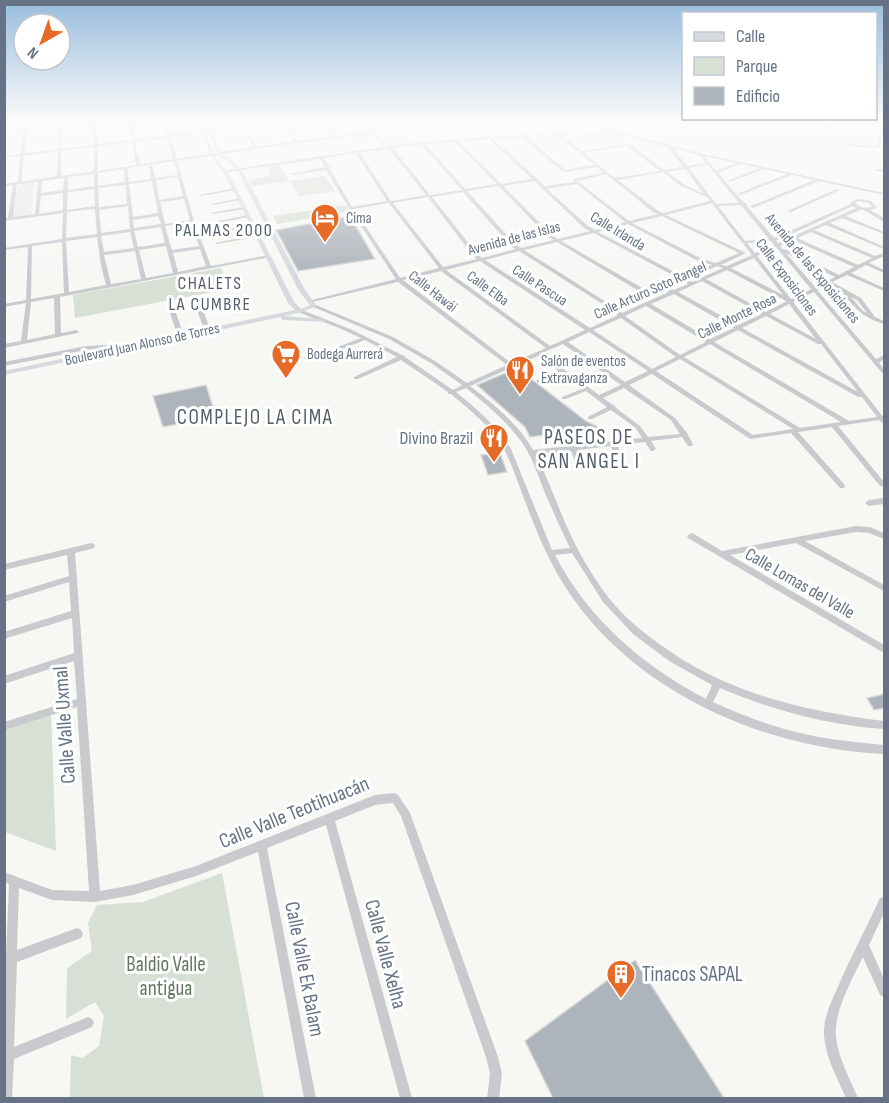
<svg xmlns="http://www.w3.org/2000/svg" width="889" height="1103" viewBox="0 0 889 1103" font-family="'Sofia Sans Condensed',sans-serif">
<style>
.built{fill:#e8e8e7}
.green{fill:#d8dfd5}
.building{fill:#aeb4bb;stroke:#d8d9d7;stroke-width:1.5}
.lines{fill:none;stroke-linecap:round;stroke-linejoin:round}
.minor{fill:#c8cace;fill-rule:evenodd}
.major{fill:#d6dadf;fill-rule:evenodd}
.labels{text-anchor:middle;stroke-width:6;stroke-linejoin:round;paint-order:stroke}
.far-poi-label{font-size:15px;fill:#667386;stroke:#fff;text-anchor:start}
.far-street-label{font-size:15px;fill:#667386;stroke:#fff}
.far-quarter-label{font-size:18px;letter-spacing:1.5px;fill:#545e6b;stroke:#fff}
.poi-label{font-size:18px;fill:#667386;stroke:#fff;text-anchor:end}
.street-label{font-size:18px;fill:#667386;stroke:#fff}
.quarter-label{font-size:21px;letter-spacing:1.5px;fill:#545e6b;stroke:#fff}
.near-street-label{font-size:21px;fill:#667386;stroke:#fff}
.near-park-label{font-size:21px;fill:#637861;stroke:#fff}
.near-poi-label{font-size:21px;fill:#667386;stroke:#fff;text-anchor:start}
</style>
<rect width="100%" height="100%" fill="#f7f7f4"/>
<path class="built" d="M35,182L31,215L11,218L19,185Z"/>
<g class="green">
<path d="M279,165L289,181L325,176L335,191L299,196L289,181L252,186L249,180L270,176L268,167Z"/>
<path d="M346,205L350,212L277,224L273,216Z"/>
<path d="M221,268L228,289L75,318L73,295Z"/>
<path d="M51,713L56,851L5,832L4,729Z"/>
<path d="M222,873L264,1098H70L71,1055L83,1058L99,1046L104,1016L95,1002L66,1019L67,968L92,951L88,923L97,905L143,902Z"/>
</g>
<g class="building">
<path d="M350,216L375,259L298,271L276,230Z"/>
<path d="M517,368L586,421L600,428L530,437L525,427L477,385Z"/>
<path d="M206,385L216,417L163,427L153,396Z"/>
<path d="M500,453L507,472L488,475L481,455Z"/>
<path d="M885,694V708L874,710L867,698Z"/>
<path d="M635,960L724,1098H553L525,1041Z"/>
</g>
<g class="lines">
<g class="minor">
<path d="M24,122H28L27,130L58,127V122H62V126L93,122H108L97,124L98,144L132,140L128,122H132L135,140L167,136L163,122H167L170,135L243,126L242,124L244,123L247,126L273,122H286L297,141L332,137L323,122H326L335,136L371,132L364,122H367L374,131C413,127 453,122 492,122L411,129L376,133L385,145L383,146L372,134L296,143L177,161L194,221L211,266L269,255L271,256V257L60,297L61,333L76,330L79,332L78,333L4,348V344L21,341L26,303L4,307V304L26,300L28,247L4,250V248L62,239L63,213L4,221V219L8,218L13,185L4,186V184L18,182L20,156L4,158V156L20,154L23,133L4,135V133L23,131ZM283,123L294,141L256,147L247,128ZM93,125L94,145L61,149L62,128ZM244,128L253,147L177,159L171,137ZM58,129V149L24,153L27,132ZM167,138L173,159L140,164L135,142ZM132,142L136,165L98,171V146ZM94,147V171L61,176V151ZM58,151L57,176L21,182L24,156ZM174,161L178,175L155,178L153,166L151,165L149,166L151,179L129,182L127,168ZM124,169L125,182L98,186V173ZM94,174V186L68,190V177ZM178,177L183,196L159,200L156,180ZM64,178L63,190L41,193L42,181ZM152,181L158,213L133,217L129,184ZM38,182L35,214L13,217L17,184ZM126,185L127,204L99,207L98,188ZM94,189L95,206L67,210L68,192ZM63,193V210L39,214L41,196ZM184,199L190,220L165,224L160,202ZM128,206L130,229L101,233L99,210ZM94,209L95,210L97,234L66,238L67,212ZM158,216L161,224L134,228L133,220ZM190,223L199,246L172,250L165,226ZM161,227L165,243L138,247L134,231ZM130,232L134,248L104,252L101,236ZM97,237L101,265L106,285L69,292L66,241ZM62,242L64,293L31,299L32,246ZM166,246L173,273L146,278L139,250ZM200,249L206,266L178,272L173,253ZM135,251L141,279L111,284L104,255ZM54,298L55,334L27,340L31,302Z"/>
<path d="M818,122L825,125L852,129L859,122H863L855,129L884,133V135H883L879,148L848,146L847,144L876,146L879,134L824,127L813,122Z"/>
<path d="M600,126L691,151L884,193V195L819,181L753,208L751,207V206L814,180L792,175L740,195L738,194L739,193L787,174L765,169L729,182V180L760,168L740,164L718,173L744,203H746L747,204L746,205L774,238L851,204V202L858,199L871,201L877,208L870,210L884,218V221H882L864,210H860L846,216L884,232V234L842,218L830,223L884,247V249L826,225L814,230L875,256L884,253V256L869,263L884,270V273L866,265L851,273L884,288V291L847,275L832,282L861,298L875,317L884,321V324C864,318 858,311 844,295V293L828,284L817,290L876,359L884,355V359L879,363L884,369V374L882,373L814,292L793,302L884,418V424L879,420L838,426L884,482V486H880L832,427L798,432L844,484L845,486L844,488H840L791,433L750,439L652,374L629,385L675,418L687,433L693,444L692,446H688L682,437L651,441L656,449L653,451H651L645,442L618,445L620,455L617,457L614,455L611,446L578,450L581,461L578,463L575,461L571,451L536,455C553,489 564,526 583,559C590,571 599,585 608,597C622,615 640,630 658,643C725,693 803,711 884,721V729C827,725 772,710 720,688L713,702C739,714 765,724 792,731C822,739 853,742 884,745V754C754,748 614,683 552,564C539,539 530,514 520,488C515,474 510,459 502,446C490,426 470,410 451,394H448V392L401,360L358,379H354V377L397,357L365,340L342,349H338V347L361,338L339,328L305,315L297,311L302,310L350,329L404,356L405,357L453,390L462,385L431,363L389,339L311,306L316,305L393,337L435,361L467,383L507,365L398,282L308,303V301L396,279L349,208L326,170L291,175L289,174L325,167L320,159L225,172L223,171L390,146L422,142L487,137L489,136L491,137L556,132L621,134L600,128ZM555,134L595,165L565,170L526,136ZM560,134L624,136L626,135L668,147L683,167L664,170L631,145L632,144L630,143L581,151ZM522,137L563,172L597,167L604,173L573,179L574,182L545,186L493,139ZM489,139L532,179L501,184L458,141ZM455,142L497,184L465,189L425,144ZM421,144L462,190L430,195L393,148ZM627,146L660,171L615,178L583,153ZM673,148L699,155L706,163L687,166ZM389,149L426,195L391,201L360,153ZM356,153L387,201L352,207L330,169L331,168L329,167L324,158ZM704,156L736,163L716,171ZM708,165L739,203L716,204L689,168ZM685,169L704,194L683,184L667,172ZM663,172L681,186L707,197L710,201L663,213L657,210L618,180ZM606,174L653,212L658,214L629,221L577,181ZM534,181L541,187V189H543L584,228L590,231L558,239L552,235L503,186ZM577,184L625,222L595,230L588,226L547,189ZM499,186L548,237L554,240L521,248L516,245L467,191ZM463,192L512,247L516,249L482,258L478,255L432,197ZM428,197L474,257L477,259L443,267L393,203ZM859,201L869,203L872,207L863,208L855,203ZM389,203L439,268L400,278L354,209ZM712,203L714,206L752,255L727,266L721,265L746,253L666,215ZM741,205L769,239L745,241L718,206ZM853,206L856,208L778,243L776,241ZM662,216L739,253L716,263L702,259L632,223ZM628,224L698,261L712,265L684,277L598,232ZM811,232L872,258L858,265L797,238ZM594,233L680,279L649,292L561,241ZM793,240L854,267L839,275L821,266H817V268L835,277L815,287L786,253L802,261H806V259L786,249H783L780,246ZM771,241L774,245L755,253L747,243ZM557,242L644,294L614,307L524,250ZM776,247L811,289L791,299L757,256ZM519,251L609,308L618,315L590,328L485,260ZM754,258L783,295L731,268ZM480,261L585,330L550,346L446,270ZM717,266L723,268L692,282L688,279ZM727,270L786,301H787L766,312L706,279ZM441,271L546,348L511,363L403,280ZM683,281L688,284L674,290L666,288ZM702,281L762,314L738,325L678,292ZM661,290L669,292L622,313L617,309ZM674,294L734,328L710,339L651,304ZM851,297L857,300L867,313L863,311ZM789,304L816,339L770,314ZM646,306L706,342L680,355L625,316ZM766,316L818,344H821L858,392L742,328ZM621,318L676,357L652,369L593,330ZM738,330L858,397H862L877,417L849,421L714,342ZM589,332L648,371L625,382L568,342ZM563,344L621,385L599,395L542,353ZM710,344L841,422L800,428L684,357ZM538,356L558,371L537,380V382H541L562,373L582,389L562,397V399H566L586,391L607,407L588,417V419H592L611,410L636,428L642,438L533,450C519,425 494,404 470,386ZM680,359L793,429L753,435L656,371ZM466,388C487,405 510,424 525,447C533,460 539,477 545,493C553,511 561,530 570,548L552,550L511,449C497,426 477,409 456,392ZM624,388L671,420L680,434L648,437L640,426L616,408L615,406L613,405L603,398ZM572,553L603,602L633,634L669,661L712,685L706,699C642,665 589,620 555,555Z"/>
<path d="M878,169L884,170V172L877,171V169Z"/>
<path d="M235,188L237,189L236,190L201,196L199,195Z"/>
<path d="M837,189L840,190L791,212L787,211Z"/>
<path d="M240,198L242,199L241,200L213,205L211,204Z"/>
<path d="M244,207L246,208V209L212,214L210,213Z"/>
<path d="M248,215L250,216V217L211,224L209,223Z"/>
<path d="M254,224H256V226L213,234L211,233Z"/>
<path d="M259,234H261V236L217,244L215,243Z"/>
<path d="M198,303L201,305L209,326L208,327L203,326L195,305Z"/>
<path d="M172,308L175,310L182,331L181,332L176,331L169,310Z"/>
<path d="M106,345L108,346V348L86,350L4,366V362L86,346Z"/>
<path d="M884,498V504L869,506L865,503L869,500Z"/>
<path d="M856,526L870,527L884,533V539L869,533L856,532L805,541L884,585V591L796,543L730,555L884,645V653L688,538L687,536L691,533L694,534L722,551Z"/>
<path d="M91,543L94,544L95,546L94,548L75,553L100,891L133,885L196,866L375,795L395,793L398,795L410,813L498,1057L502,1074L499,1098H487L490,1074L486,1057L401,816L393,803L375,805L335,821L412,1098H400L326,825L267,848L316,1098H304L258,852L196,876L133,895L95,902L52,900L19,888L17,950L77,928L81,930L83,934L81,938L17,962L14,1047L88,1017L92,1019L94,1023L92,1027L14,1059L12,1098H4V956L6,955L9,884L4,882V872L52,890L89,891L77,707L4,730V722L77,699L74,661L4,684V676L74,653L72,618L4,639V632L71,611L69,582L4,602V596L69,576L67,555L4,570V564Z"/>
<path d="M884,897V913L869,945L884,979V997L880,995L863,957C853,977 838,1004 836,1027C834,1051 849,1076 858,1098H846C837,1077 823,1053 824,1029C825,1015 831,1002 837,989C850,958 866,929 880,898Z"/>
</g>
<path class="major" d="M198,122H202L214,155L230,176L294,302L301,309L310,305L299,291L237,169L217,154L205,122H209L221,153L241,168L305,290L317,306L302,312L284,316L322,319L324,320V322L283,320L281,319V317L4,375V371L295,310L288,303L226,176L210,155Z"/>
</g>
<linearGradient id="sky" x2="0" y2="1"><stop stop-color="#98bcde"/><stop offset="0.44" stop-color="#fbfbfa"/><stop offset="1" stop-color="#fbfbfa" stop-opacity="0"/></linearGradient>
<rect width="889" height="277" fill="url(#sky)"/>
<defs>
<g id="hotel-pin" transform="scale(1.5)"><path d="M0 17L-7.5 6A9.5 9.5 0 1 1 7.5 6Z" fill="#e56b26" stroke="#fff"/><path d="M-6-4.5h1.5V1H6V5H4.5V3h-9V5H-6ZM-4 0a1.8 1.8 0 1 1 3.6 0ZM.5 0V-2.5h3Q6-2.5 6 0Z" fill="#fff"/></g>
<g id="supermarket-pin" transform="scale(1.5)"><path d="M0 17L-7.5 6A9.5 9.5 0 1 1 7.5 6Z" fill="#e56b26" stroke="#fff"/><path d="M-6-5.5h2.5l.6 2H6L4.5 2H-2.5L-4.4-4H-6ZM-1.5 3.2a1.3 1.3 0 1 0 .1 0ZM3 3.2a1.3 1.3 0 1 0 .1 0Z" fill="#fff"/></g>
<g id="restaurant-pin" transform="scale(1.5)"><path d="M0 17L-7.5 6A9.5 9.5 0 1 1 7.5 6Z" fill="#e56b26" stroke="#fff"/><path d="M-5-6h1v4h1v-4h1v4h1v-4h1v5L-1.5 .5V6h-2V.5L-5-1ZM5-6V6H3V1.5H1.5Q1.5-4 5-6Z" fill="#fff"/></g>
<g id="building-pin" transform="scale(1.5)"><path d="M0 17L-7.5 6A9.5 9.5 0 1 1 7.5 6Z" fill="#e56b26" stroke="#fff"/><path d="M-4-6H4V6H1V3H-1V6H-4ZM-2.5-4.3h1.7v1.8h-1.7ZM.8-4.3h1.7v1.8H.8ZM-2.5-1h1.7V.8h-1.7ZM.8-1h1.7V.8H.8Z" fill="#fff"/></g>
</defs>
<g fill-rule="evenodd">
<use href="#hotel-pin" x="325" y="218"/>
<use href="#supermarket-pin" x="286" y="354"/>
<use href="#restaurant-pin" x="520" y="370"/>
<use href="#restaurant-pin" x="494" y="438"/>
<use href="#building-pin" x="621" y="974"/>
</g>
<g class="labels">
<g class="far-poi-label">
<text x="346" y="223">Cima</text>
<text x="307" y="359">Bodega Aurrerá</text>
<text x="541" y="366">Salón de eventos<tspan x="541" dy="17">Extravaganza</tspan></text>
</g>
<g class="far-street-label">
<text transform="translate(618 231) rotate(31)" y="5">Calle Irlanda</text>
<text transform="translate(514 238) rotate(-15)" y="5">Avenida de las Islas</text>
<text transform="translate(813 268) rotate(50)" y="5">Avenida de las Exposiciones</text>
<text transform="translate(787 277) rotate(53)" y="5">Calle Exposiciones</text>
<text transform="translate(540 285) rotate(33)" y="5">Calle Pascua</text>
<text transform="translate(488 288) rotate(36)" y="5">Calle Elba</text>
<text transform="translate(650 290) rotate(-24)" y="5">Calle Arturo Soto Rangel</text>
<text transform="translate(433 291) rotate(38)" y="5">Calle Hawái</text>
<text transform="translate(737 316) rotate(-26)" y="5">Calle Monte Rosa</text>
<text transform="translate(142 344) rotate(-12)" y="5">Boulevard Juan Alonso de Torres</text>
</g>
<g class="far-quarter-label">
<text x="224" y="236">PALMAS 2000</text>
<text x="210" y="289">CHALETS<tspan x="210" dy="21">LA CUMBRE</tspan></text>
</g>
<g class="poi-label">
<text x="473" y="444">Divino Brazil</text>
</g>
<g class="street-label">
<text transform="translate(800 583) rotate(30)" y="6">Calle Lomas del Valle</text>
</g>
<g class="quarter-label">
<text x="255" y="424">COMPLEJO LA CIMA</text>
<text x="589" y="444">PASEOS DE<tspan x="589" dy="24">SAN ANGEL I</tspan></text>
</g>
<g class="near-street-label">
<text transform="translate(64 725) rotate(-94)" y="7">Calle Valle Uxmal</text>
<text transform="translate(294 812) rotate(-22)" y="7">Calle Valle Teotihuacán</text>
<text transform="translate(386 954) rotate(75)" y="7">Calle Valle Xelha</text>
<text transform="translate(305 969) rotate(79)" y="7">Calle Valle Ek Balam</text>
</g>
<g class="near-park-label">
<text x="166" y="971">Baldio Valle<tspan x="166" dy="24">antigua</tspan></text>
</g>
<g class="near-poi-label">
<text x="642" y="981">Tinacos SAPAL</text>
</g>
</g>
<rect width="889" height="1103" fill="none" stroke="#667386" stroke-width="12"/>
<rect x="682" y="12" width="195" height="108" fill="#ffffff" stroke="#c2c7cf" stroke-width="1.5"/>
<rect x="694" y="32" width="30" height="9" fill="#d6dadf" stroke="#c2c7cf" stroke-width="1.5"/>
<text x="736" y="42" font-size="18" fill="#667386">Calle</text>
<rect x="694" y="57" width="30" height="18" fill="#d8dfd5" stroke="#c2c7cf" stroke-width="1.5"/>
<text x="736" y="72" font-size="18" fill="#667386">Parque</text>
<rect x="694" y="87" width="30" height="18" fill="#aeb4bb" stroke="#c2c7cf" stroke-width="1.5"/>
<text x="736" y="102" font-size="18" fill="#667386">Edificio</text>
<g transform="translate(42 42) rotate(220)"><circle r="28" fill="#ffffff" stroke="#c2c7cf" stroke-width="1.5"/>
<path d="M0-4.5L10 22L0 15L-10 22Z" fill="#e56b26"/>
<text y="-9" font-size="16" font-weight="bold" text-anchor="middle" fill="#667386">N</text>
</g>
</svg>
